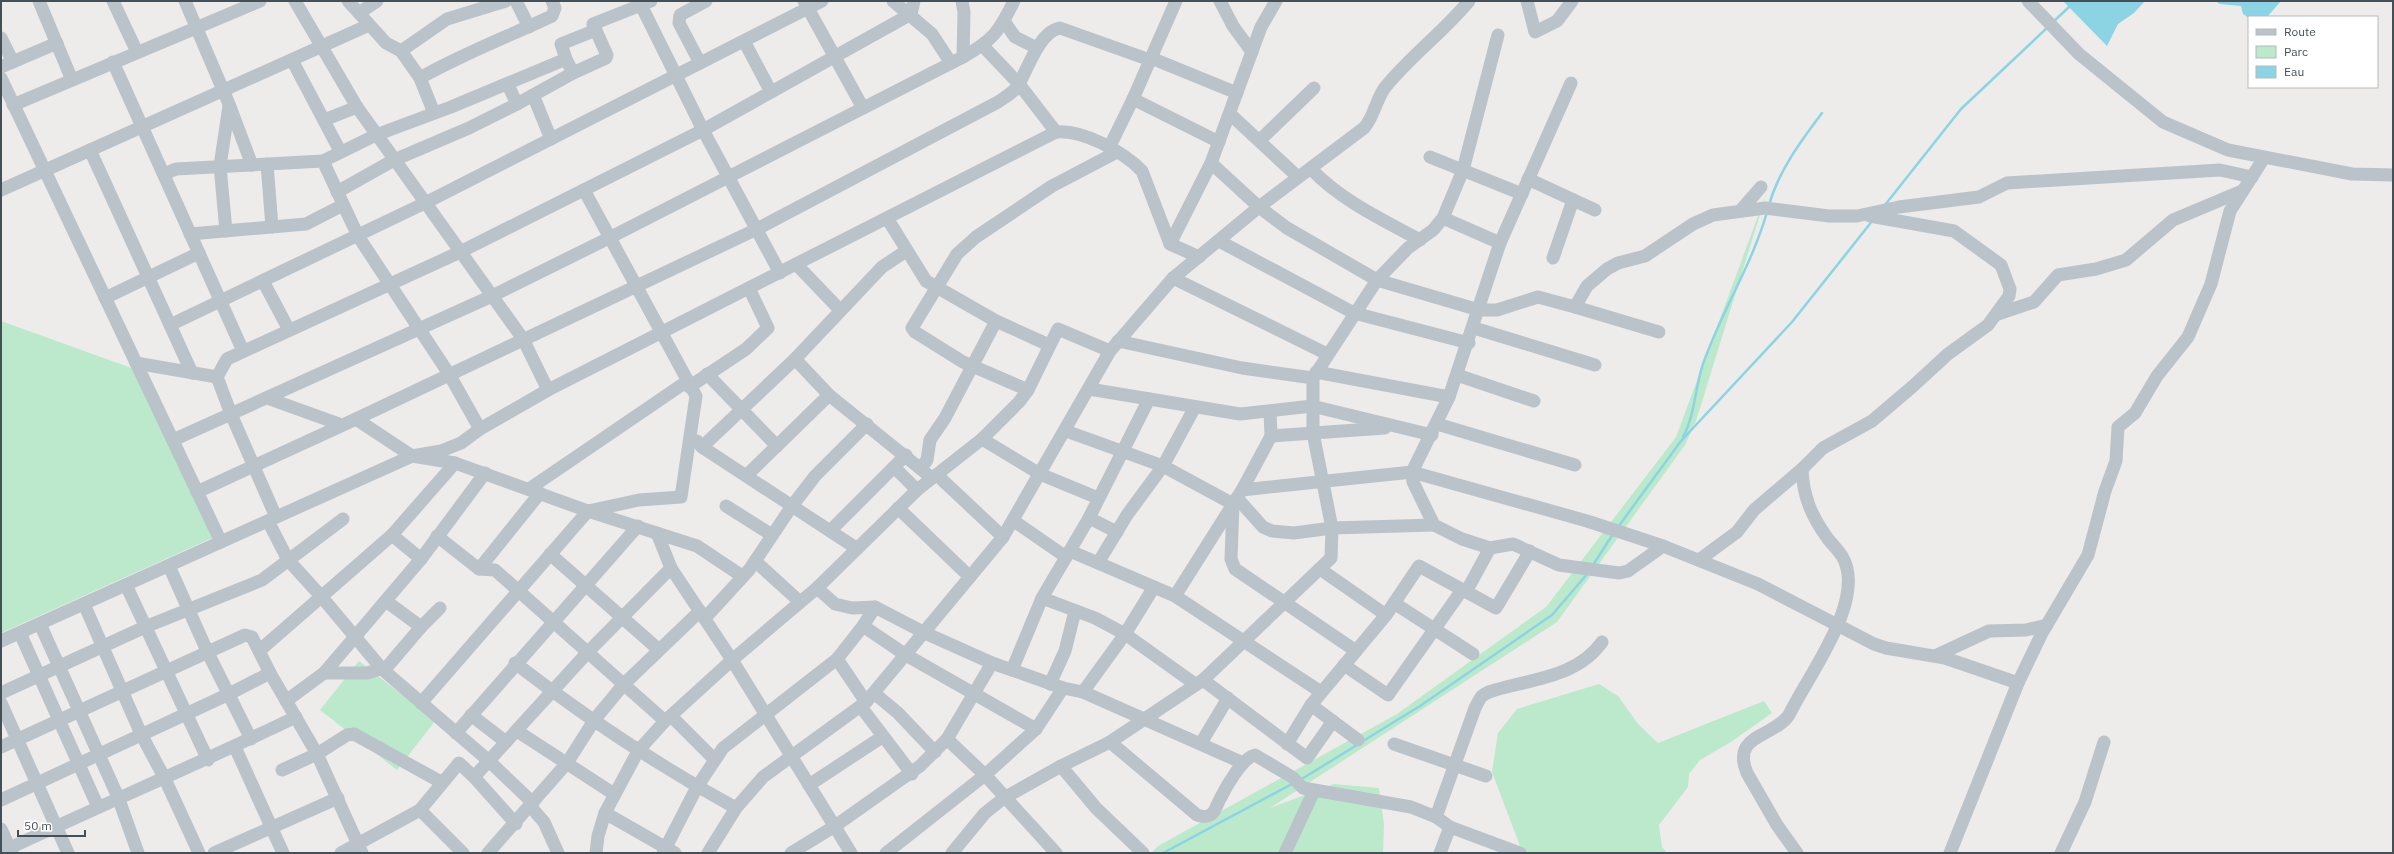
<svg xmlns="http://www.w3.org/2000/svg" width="2394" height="854" viewBox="0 0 2394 854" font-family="'IBM Plex Sans',sans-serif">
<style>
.green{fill:#bce9cc}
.water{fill:#8cd4e3}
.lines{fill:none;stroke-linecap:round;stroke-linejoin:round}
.stream{stroke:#8cd4e3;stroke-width:2.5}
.minor{stroke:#bac3ca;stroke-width:13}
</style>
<rect width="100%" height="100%" fill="#eeebeb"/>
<g class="green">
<path d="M1767,192L1696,421L1685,445L1557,622L1270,808L1334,784L1379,788L1384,824L1383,853H1151L1158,846L1397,714L1546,607L1676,437Z"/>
<path d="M1,321L137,370L212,538L1,633Z"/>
<path d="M359,661L435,721L397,770L320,710Z"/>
<path d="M1599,684L1618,696L1638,724L1658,743L1764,701L1772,713L1731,742L1700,760L1689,774L1688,787L1659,825L1662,847L1667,853H1526L1520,846L1492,772L1498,733L1517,709Z"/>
</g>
<g class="water">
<path d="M2063,1H2145L2134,13L2118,24L2107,46Z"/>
<path d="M2215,1H2281L2267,17L2249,18L2243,14L2241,6L2220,4Z"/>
</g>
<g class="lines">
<g class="stream">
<path d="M2053,22L2069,7"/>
<path d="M1769,205C1779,170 1801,141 1822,113"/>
<path d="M1885,205L1961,109L2048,27"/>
<path d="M1683,437C1695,415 1695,388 1703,364C1721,312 1752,265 1767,212"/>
<path d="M1618,527L1681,441L1792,322L1873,220"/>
<path d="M1593,565L1613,534"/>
<path d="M1363,741L1420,706L1552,615L1588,573"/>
<path d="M1300,780L1357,745"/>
<path d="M1163,853L1292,784"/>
</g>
<g class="minor">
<path d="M39,1L72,80"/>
<path d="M113,1L137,52"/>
<path d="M185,1L229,104L252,165"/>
<path d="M295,1L357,107L523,339L548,390"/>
<path d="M348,1L386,43L401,51L420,78L434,113"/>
<path d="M516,1L529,27"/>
<path d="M639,1L703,130L780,273"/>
<path d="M804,1L863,108"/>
<path d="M893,1L932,34L951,63"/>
<path d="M962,1L964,12L963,57"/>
<path d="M1220,1L1233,26L1252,52"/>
<path d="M1527,1L1535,32L1557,21L1572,1"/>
<path d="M2028,1L2079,54L2163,122L2228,150L2352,174L2393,175"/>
<path d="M359,13L377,1"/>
<path d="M1004,21L1015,37L1037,48"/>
<path d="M1,38L13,62"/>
<path d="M744,41L771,92"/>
<path d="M983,46L1019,84L1056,132C1082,129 1124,152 1142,171L1170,244L1199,257"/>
<path d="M401,51L447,19L506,1"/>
<path d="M1151,58L1237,93"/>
<path d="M566,59L561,44L596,30"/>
<path d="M292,60L340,151"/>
<path d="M113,62L243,351"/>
<path d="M700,63L679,23L680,15L706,1"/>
<path d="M1,67L57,43"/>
<path d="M1,78L221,542"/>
<path d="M420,78C462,54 507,37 552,16L555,8L552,1"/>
<path d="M1571,83L1500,243L1449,397L1412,472L1413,482L1434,525L1462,539L1490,548L1513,544L1559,565L1619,573L1628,571L1663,546L1758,584L1874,644L1886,648L1945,658L2018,683"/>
<path d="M533,95L551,139"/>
<path d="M1133,99L1219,142"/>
<path d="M517,104L573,73L606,58L607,55L593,24L651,1"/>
<path d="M13,105L260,1"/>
<path d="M1230,114L1298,177"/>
<path d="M324,120L357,107"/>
<path d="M1260,140L1314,88"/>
<path d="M1109,148L1133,99L1176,1"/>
<path d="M90,150L192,373"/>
<path d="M1430,157L1522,194"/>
<path d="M323,161L358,236L449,374L480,429"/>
<path d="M1211,163L1259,207L1287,228L1377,280L1479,310H1497L1538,297L1575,307L1587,286L1607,269L1618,263L1645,256L1693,224L1713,215L1765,208L1829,216H1857L1899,207L1979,197L2007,183L2220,170L2252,177"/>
<path d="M267,164L272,227"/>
<path d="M1311,169C1342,201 1381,219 1420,240"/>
<path d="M164,174L176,169L323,161L376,135L451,107L566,59L573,73"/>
<path d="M1528,179L1595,210"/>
<path d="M1,190L369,25"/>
<path d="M337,192L394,160L469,128L517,104L508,85"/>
<path d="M1741,210L1761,187"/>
<path d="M887,218L926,281L996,321L1049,345"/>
<path d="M1443,218L1500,243"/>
<path d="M226,231L220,166L229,106"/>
<path d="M190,234L306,224L343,205"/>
<path d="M1219,241L1354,313L1469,343"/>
<path d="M1170,244L1211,163L1261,27L1276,1"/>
<path d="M1553,258L1573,200"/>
<path d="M796,264L840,310"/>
<path d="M1173,278L1327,354"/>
<path d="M263,281L289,330"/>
<path d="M105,298L199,253"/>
<path d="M1575,307L1659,332"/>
<path d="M1998,314L2034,302L2058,275L2096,269L2126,260L2173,220L2242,191"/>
<path d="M170,325L425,203L822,1"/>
<path d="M1474,328L1595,365"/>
<path d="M1118,341L1242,368L1313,378"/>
<path d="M795,359L829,395L932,478"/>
<path d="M136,363L217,377"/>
<path d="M1316,372L1449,397"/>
<path d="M707,374L777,446"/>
<path d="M1457,375L1534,401"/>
<path d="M689,387L746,349L768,328L749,288"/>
<path d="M1089,389L1240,414L1312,406L1432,435"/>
<path d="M1028,390L963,362L915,332L912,328L957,254L976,237L1052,186L1117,152"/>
<path d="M267,398L342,425"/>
<path d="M356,419L412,456L455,463L588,511L697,546L742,576"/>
<path d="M1437,424L1575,465"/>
<path d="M1066,431L1163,466L1233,504L1231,559L1235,569L1356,651"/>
<path d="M1271,436L1385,428"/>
<path d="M982,439L1040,474L1098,498"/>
<path d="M173,440L492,296L611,237L963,57C993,40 999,32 1014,1"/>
<path d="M697,441L702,447L856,548"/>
<path d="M702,447L795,359L882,267L906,251"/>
<path d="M894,467L917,490"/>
<path d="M921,468L927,460L930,440L945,418L996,321"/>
<path d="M747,475L829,395"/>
<path d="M937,475L1003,537"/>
<path d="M529,489L686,382"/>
<path d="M1242,490L1412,472L1587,521L1663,546"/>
<path d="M197,492L356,419L757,229L998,102C1005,97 1015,92 1019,84C1028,68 1040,31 1060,28L1150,60"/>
<path d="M1237,498L1263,527L1272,531L1294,533L1332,528L1434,525"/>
<path d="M726,506L772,535"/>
<path d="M898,508L970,577"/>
<path d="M276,517L231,414L217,377L227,359L460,252L703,130L911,14L914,1"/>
<path d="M1089,518L1149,399"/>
<path d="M268,521L288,560L320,595L382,669L489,761L533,803"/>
<path d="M1014,521L1066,557"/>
<path d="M831,530L906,455"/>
<path d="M657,533L671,568L732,660L851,853"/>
<path d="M392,535L421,559"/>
<path d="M437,536L479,569L495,570L665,721"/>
<path d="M1070,551L1175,596L1321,692"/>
<path d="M550,554L658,649"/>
<path d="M1699,560L1737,532L1754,510L1802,469L1823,448L1872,421L1912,387L1948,354L1988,325L2009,296L2010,289L2001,265L1954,231L1870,216"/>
<path d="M755,561L799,601"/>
<path d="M1098,563L1127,515L1163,466L1195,407"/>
<path d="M169,566L208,653L251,739"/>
<path d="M479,569L540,493"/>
<path d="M1320,569L1386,615"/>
<path d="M126,585L208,760"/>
<path d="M817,588L835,604L852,608L875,607L925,633L992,663L1063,688L1083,692L1243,763"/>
<path d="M1466,592L1490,548"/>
<path d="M1175,596L1242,490L1271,436L1270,411"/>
<path d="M1042,598L1095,618L1125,634L1195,684"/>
<path d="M386,601L421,627"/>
<path d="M1394,603L1473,654"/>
<path d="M84,604L141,734L165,779L199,853"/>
<path d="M705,618L749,570L792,506L815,476L867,424"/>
<path d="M40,624L118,797L138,853"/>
<path d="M863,626L906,655L1036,729"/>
<path d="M20,633L98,807"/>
<path d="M1,641L412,456L441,451L461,443L480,429L548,390L1056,132"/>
<path d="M259,651L392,535L455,463"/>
<path d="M1935,656L1989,631L2026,630L2047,625"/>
<path d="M837,659L866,702"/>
<path d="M515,663C585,717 659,766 736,808"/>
<path d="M1344,665L1388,695L1462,590"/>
<path d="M1012,670L1042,598L1089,518L1117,532"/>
<path d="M324,673H367L387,667L421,627L440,608"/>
<path d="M1203,680L1307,758L1333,721"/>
<path d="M1050,684L1065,651L1075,611"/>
<path d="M1083,692L1125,634L1154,587"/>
<path d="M1,693L145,627L262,580L343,519"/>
<path d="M874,693L898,713L935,752"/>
<path d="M286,701L324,673L354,638L421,559L485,473"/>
<path d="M1,703L68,853"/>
<path d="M421,703L588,511L639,500L681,497L696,396L584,190"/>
<path d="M1311,705L1358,740"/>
<path d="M861,707L912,774"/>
<path d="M471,715L506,742"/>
<path d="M671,716L714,759"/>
<path d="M517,731L614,794"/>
<path d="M456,733L638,526"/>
<path d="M947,739L985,775L1056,853"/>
<path d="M1110,742L1197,815C1201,816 1206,818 1210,815C1215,813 1217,804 1220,799C1226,787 1242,758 1255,755L1292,777L1303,788L1411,807L1436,817L1475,708C1477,704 1479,700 1481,697C1488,690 1501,689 1510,686C1544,678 1581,672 1602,642"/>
<path d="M1201,743L1228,698"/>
<path d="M1287,744L1311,705L1386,615L1419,566L1496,608L1530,551"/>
<path d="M1394,744L1486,776"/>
<path d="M1,747L245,635L252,637L270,673L317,754L362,853"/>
<path d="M235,747L283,853"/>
<path d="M1061,766L1096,808L1143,853"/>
<path d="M282,770L317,754L347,735L354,734L441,782"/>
<path d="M474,777L588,652L671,568"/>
<path d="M809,785L882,737"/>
<path d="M1,800L229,694L270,673"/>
<path d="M530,806L544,822L558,853"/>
<path d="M420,810L463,853"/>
<path d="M605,813L675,853"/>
<path d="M1436,817L1450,827L1520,853"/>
<path d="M1,829L12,853"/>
<path d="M1,852C99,806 198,764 296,717"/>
<path d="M214,853L338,798"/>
<path d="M341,853L420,810L459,763L474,777L516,824"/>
<path d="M488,853L567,763L595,719L624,684L700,611"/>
<path d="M596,853L598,836L605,813L638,751L665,721L732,660L817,588L917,490L982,439L1019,402L1028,390L1058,329L1110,351"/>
<path d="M663,853L697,787L723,748L837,659L863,626L875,607"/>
<path d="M708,853L736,808L763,777L866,702L1003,537L1110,351L1173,278L1259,207L1364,128C1375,116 1376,97 1387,85C1412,55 1444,31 1469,1"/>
<path d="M791,853L835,826L920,766L947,739L992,663"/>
<path d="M886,853L985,775L1036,729L1063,688"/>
<path d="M952,853L985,813L1004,798L1061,766L1110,742L1203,680L1331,558L1332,528L1313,433V378L1377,280L1408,248L1433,230L1443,218L1463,170L1498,35"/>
<path d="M1285,853L1314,791"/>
<path d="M1440,853L1450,827"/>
<path d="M1797,853L1777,825L1747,773C1731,734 1773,738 1789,715C1808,675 1868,599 1842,556C1838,550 1833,545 1828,539C1812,517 1803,497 1802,469"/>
<path d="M1950,853L2018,683L2042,633L2088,555L2105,491L2116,461L2118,427L2135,413L2157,376L2188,337L2211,284L2230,211L2264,158"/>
<path d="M2061,853L2085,802L2104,742"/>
</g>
</g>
<rect width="2394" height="854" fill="none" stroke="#454f57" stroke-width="4"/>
<rect x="2248" y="16" width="130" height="72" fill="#ffffff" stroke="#b5b9bc"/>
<rect x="2256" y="29" width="20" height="6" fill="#bac3ca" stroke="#b5b9bc"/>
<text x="2284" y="36" font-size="12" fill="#454f57">Route</text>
<rect x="2256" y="46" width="20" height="12" fill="#bce9cc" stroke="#b5b9bc"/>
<text x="2284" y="56" font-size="12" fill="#454f57">Parc</text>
<rect x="2256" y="66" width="20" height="12" fill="#8cd4e3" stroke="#b5b9bc"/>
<text x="2284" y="76" font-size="12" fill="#454f57">Eau</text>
<path d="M18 830v6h67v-6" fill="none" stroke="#454f57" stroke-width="2"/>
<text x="24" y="830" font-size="12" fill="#454f57" stroke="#ffffff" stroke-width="3" paint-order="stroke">50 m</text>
</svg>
